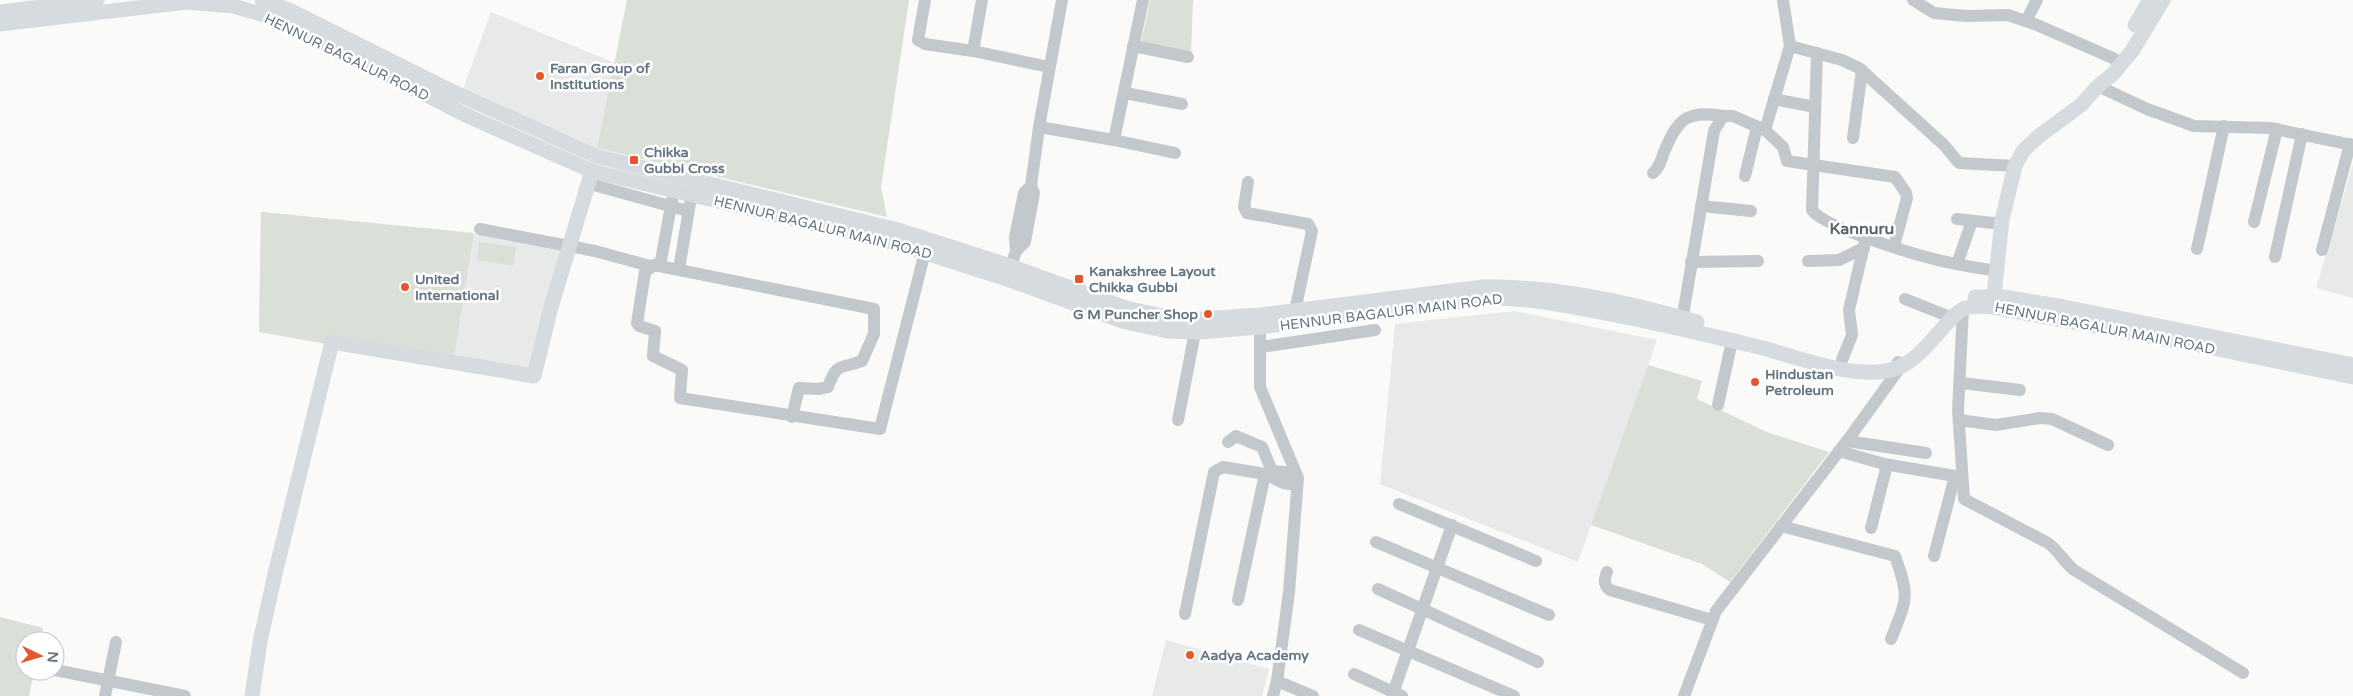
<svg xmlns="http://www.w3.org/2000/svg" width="2353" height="696" viewBox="0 0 2353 696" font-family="'Varela Round',sans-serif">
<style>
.built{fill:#e8e9e9}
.green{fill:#dadfd7}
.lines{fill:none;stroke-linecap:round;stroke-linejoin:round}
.minor{stroke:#c3c8cc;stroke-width:12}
.major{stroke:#d6dbdf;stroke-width:15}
.poi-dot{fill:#e4572e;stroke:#fff;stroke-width:2}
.labels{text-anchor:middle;stroke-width:5;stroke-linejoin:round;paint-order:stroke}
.street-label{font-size:14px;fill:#657683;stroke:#fff}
.poi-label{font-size:14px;font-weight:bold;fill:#657683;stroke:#fff;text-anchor:start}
.quarter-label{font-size:16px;font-weight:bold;fill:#57646e;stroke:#fff}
</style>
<rect width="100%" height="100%" fill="#fafaf8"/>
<g class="built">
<path d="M491,12L615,63L597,148L463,89Z"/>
<path d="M2353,164V298L2316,288Z"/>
<path d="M261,212L562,243L530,368L329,335L259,332Z"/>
<path d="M1514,311L1657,340L1578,562L1380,484L1395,324Z"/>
<path d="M1166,640L1269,669L1262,696H1152Z"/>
</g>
<g class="green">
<path d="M627,0H909L881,187L887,217L597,148Z"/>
<path d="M1150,0H1193L1191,54L1141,43Z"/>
<path d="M261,212L474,233L454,355L329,335L327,344L259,332Z"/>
<path d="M479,242L516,247L513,266L477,260Z"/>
<path d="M1648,365L1702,381L1697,399L1769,433L1829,452L1730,582L1702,564L1591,525Z"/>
<path d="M0,617L43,628L40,641H25V671H34L29,696H0Z"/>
</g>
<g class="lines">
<g class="minor">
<path d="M925,0L918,40L925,44L973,51"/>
<path d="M982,0L973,51L1049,67"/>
<path d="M1913,0L1934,13L1966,16L2008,15L2037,25L2115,59"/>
<path d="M2026,21L2037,0"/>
<path d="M1133,46L1188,57"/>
<path d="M1790,46L1842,60L1859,68L1944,145L1959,163L2015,166"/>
<path d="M1817,53L1812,210C1824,228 1922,257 1947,262C1963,266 1980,268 1997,271"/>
<path d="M2098,86L2147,109L2194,126L2270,128L2353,145"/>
<path d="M1125,93L1182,104"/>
<path d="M1774,99L1815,107"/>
<path d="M1039,127L1114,140L1143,0"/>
<path d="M1765,130L1783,147L1787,161L1895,177L1906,193L1907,198L1894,246"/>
<path d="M1853,138L1862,70"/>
<path d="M1114,140L1175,153"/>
<path d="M1653,173C1660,167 1661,160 1664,152C1678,119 1686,110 1723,116"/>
<path d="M1745,176L1757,127"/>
<path d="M1248,182L1244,207L1247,213L1308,224L1312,231L1295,311"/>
<path d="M590,184L688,211"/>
<path d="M1031,186L1039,127L1062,0"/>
<path d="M1701,206L1751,211"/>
<path d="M1957,219L2002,224"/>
<path d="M2254,222L2277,129"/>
<path d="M480,229L595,251L650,266"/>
<path d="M2197,249L2224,126"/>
<path d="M2322,250L2350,144"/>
<path d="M2275,257L2302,134"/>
<path d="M1808,261L1839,260L1864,248"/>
<path d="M1691,262L1758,261"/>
<path d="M1957,264L1972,221"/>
<path d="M660,266L672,200"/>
<path d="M679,269L690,203"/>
<path d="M1008,275L1016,251L1015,237L1024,193L1031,186L1034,193L1025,242L1016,251"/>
<path d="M1905,299L1945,315"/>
<path d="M1963,309L1958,410L1964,499L2048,543C2059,551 2064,562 2074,570L2243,673"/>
<path d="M1260,318V387L1298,478L1289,592L1277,681L1273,696"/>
<path d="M1681,327L1714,131L1723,116H1733L1765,130L1790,46L1783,0"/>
<path d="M1261,347L1375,330"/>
<path d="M1842,360L1852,335L1849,310L1866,237"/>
<path d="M1961,383L2020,390"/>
<path d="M1718,405L1732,341"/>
<path d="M792,417L799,388L818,389L828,387C837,362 840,369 862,361L874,334V309L654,265L645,272L637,323L639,326L655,331L653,356L682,370L680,398L880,429L925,252"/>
<path d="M1178,420L1195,332"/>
<path d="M1959,420L1996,425L2040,418L2052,419L2108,445"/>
<path d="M1847,441L1926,453"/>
<path d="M1228,442L1236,436L1262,447L1272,471"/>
<path d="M1839,451L1884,464L1955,476L1934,556"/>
<path d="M1296,473L1272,471L1265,474L1283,483L1297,485"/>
<path d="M1399,504L1536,561"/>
<path d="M1781,526L1895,556C1910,598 1907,599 1891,639"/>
<path d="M1871,528L1887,465"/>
<path d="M1376,542L1549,615"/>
<path d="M1607,572C1604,580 1603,584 1610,590L1712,620"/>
<path d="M1378,589L1538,662"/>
<path d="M1185,614L1214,472L1223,467L1265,474L1238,600"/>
<path d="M1359,630L1514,696"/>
<path d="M55,670L185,696"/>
<path d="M1354,674L1402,696"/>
<path d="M1277,681L1313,696"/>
<path d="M105,696L116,642"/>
<path d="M1392,696L1452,525"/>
<path d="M1684,696L1716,611L1850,437L1899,369L1898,362"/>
</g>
<g class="major">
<path d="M262,0L291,11L451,91L596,156L898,230L1007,265L1126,308L1171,318L1201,319L1260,315L1483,287C1555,286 1628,302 1697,322"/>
<path d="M0,12L97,0"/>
<path d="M0,24L187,2L233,6L261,14L286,24L470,117L592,171L898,244L1004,278L1122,321L1167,331L1199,332L1260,327L1485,298C1524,297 1562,305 1601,312C1655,322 1709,335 1763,348C1795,357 1833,371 1866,372C1902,375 1919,356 1941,330C1947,323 1954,314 1963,309C1971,305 1983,306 1992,307L2208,347L2353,377"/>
<path d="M2135,25L2150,0"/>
<path d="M1975,297H2004L2064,307L2353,365"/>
<path d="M1993,305L2002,220L2015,166L2023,151L2039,136L2081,105L2098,86L2113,74L2132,51L2163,0"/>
<path d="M252,696L260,642L275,574L332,342L534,376L551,307L592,171"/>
</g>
</g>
<g class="poi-dot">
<circle cx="540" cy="76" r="5"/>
<rect x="629" y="155" width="10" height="10" rx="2.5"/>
<rect x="1074" y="274" width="10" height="10" rx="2.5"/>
<circle cx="405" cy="287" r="5"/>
<circle cx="1208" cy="314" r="5"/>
<circle cx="1755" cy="382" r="5"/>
<circle cx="1190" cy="655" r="5"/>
</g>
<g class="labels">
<g class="street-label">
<text transform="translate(347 57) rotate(26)" y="5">HENNUR BAGALUR ROAD</text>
<text transform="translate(823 227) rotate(14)" y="5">HENNUR BAGALUR MAIN ROAD</text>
<text transform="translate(1391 312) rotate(-7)" y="5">HENNUR BAGALUR MAIN ROAD</text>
<text transform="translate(2105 328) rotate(11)" y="5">HENNUR BAGALUR MAIN ROAD</text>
</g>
<g class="poi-label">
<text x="550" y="73">Faran Group of<tspan x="550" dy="16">Institutions</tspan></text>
<text x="644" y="157">Chikka<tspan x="644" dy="16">Gubbi Cross</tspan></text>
<text x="1089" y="276">Kanakshree Layout<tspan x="1089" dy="16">Chikka Gubbi</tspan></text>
<text x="415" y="284">United<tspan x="415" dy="16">International</tspan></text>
<text x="1198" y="319" text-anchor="end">G M Puncher Shop</text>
<text x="1765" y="379">Hindustan<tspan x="1765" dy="16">Petroleum</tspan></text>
<text x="1200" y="660">Aadya Academy</text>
</g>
<g class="quarter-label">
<text x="1862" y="234">Kannuru</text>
</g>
</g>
<g transform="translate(40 656) rotate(95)"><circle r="24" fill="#ffffff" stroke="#c1c8cd"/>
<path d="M0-4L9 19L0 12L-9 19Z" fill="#e4572e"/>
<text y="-8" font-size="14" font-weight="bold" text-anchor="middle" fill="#657683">N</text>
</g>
</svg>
